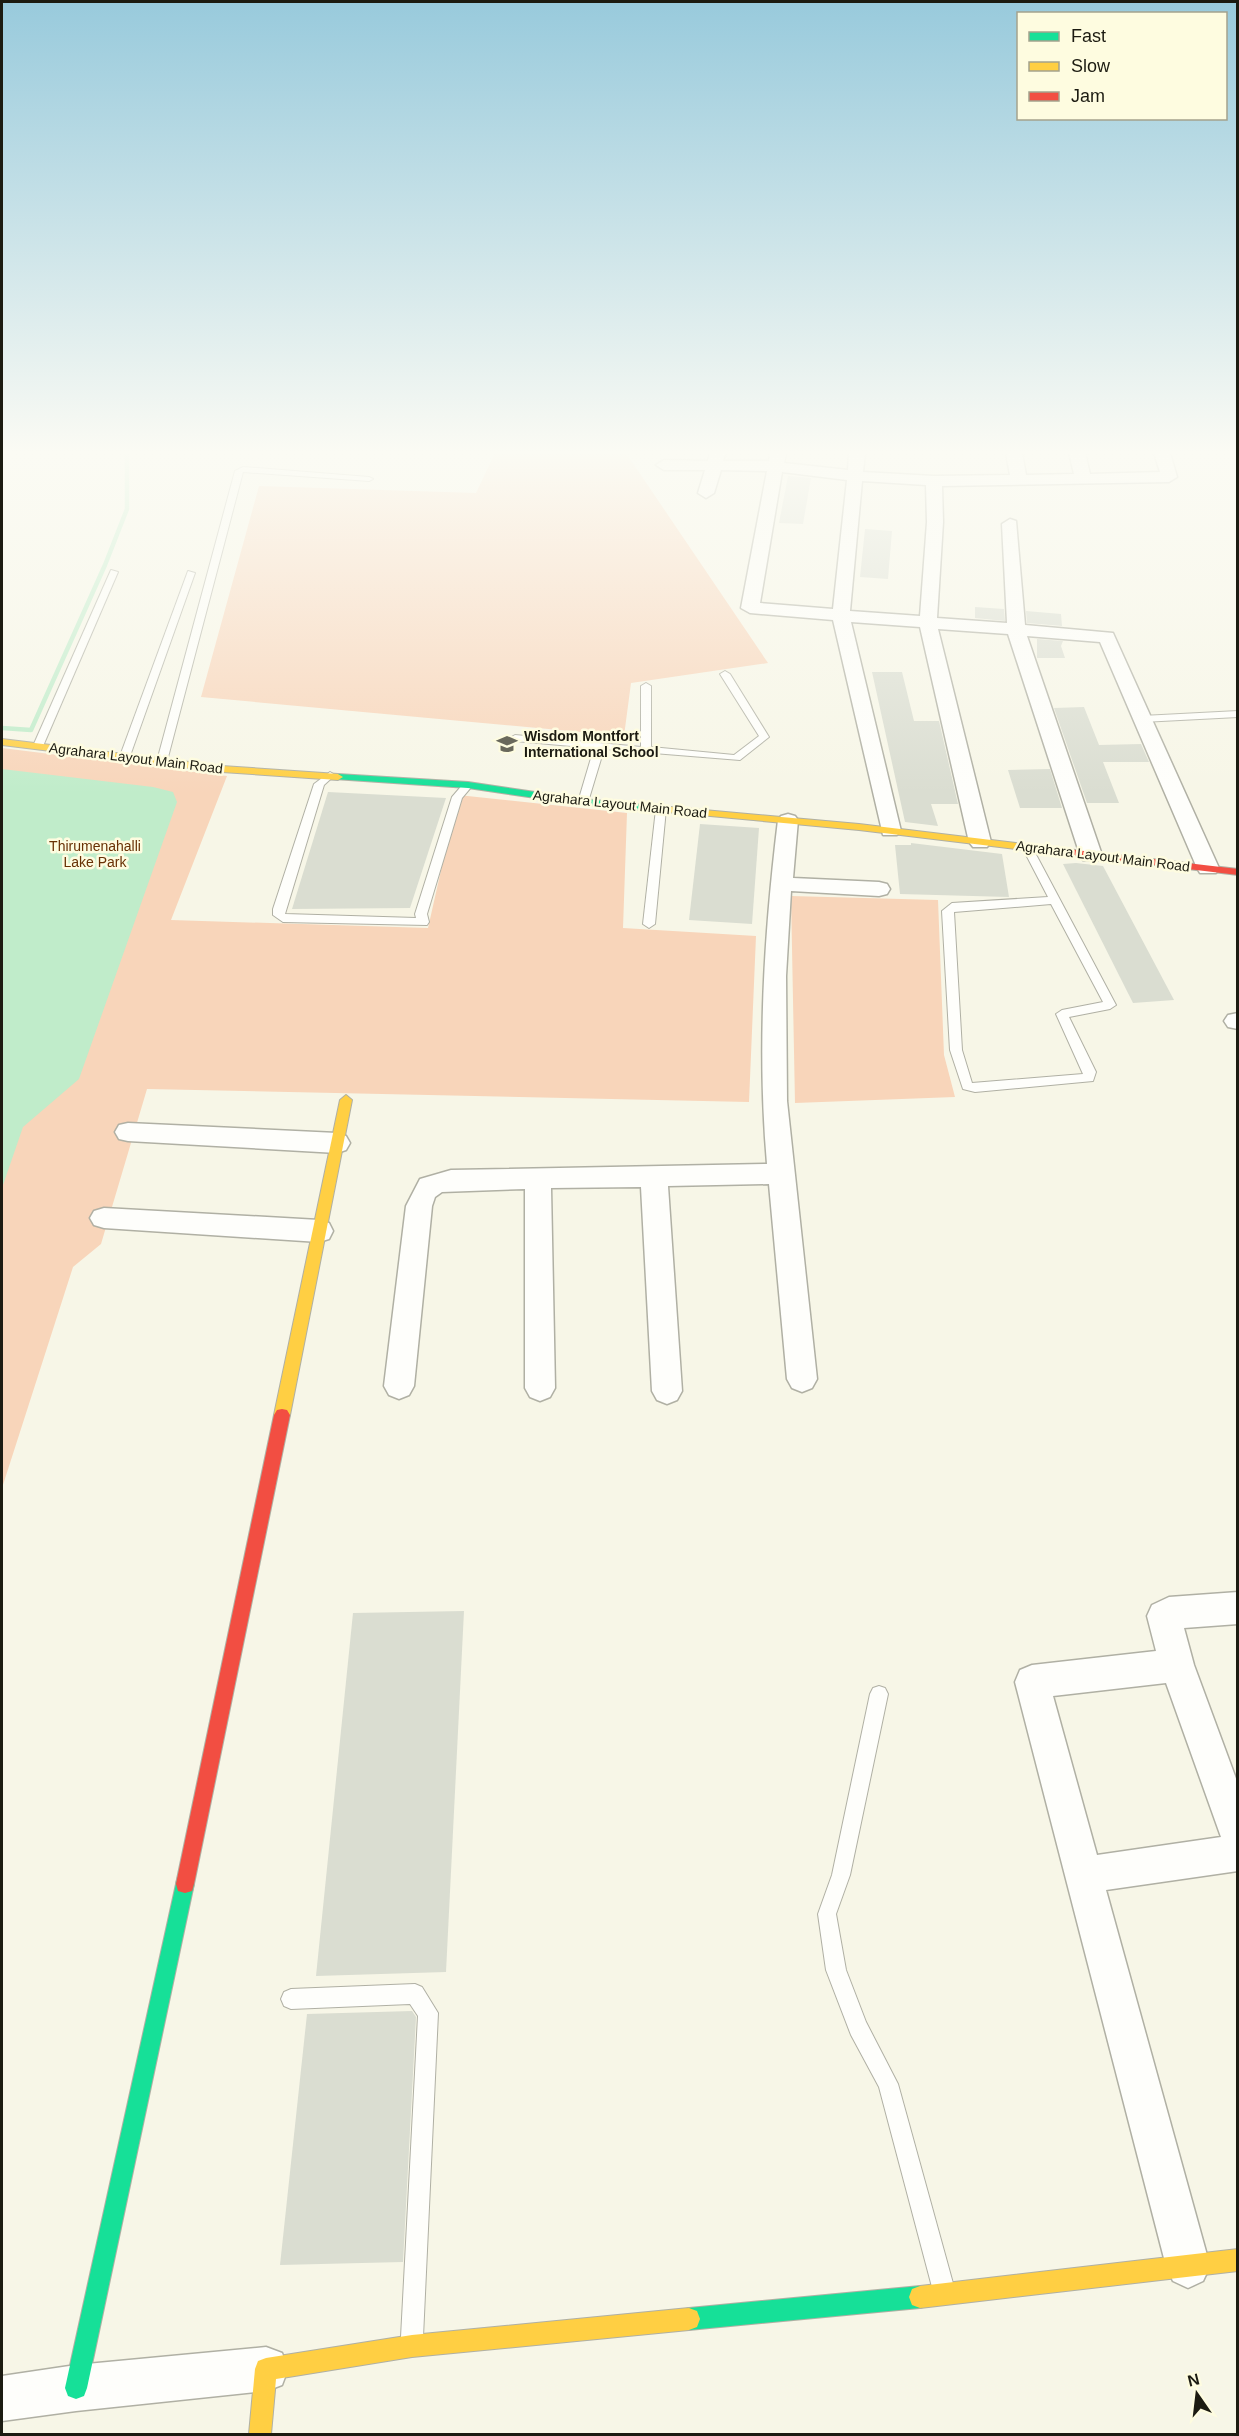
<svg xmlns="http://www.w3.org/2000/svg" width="1239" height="2436" viewBox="0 0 1239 2436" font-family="Helvetica,sans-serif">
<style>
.green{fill:#f8d5ba}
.water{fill:#c0ecca}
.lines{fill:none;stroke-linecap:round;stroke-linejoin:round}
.stream{stroke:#c0ecca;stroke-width:4.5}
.building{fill:#daddd1}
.lane-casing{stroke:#b0b0a4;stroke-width:2}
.street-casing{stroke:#b0b0a4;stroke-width:3}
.fast-casing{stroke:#b0b0a4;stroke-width:2}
.slow-casing{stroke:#b0b0a4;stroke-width:2}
.jam-casing{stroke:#b0b0a4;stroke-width:2}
.lane{fill:#fefefb;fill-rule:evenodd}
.street{fill:#fefefb;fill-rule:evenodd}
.fast{fill:#16e098;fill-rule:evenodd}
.slow{fill:#ffcf43;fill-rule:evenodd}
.jam{fill:#f24e42;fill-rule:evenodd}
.labels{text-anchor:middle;stroke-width:5;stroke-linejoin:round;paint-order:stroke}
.far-poi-label{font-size:14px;font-weight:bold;fill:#1c1b11;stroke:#fefce0;text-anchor:start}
.far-street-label{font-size:14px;fill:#1c1b11;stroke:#fefce0}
.far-park-label{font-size:14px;fill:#683105;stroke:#fefce0}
</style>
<rect width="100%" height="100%" fill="#f7f6e7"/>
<g class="green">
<path d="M495,453H626L768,663L631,683L624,736L201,697L259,486L476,493Z"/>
<path d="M2,748L227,776L171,920L428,928L458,795L627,813L623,928L756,936L749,1102L147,1089L101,1244L73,1267L2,1488Z"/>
<path d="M791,896L938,900L944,1055L955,1097L795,1103Z"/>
</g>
<path class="water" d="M2,769L153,787L173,792L177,802L79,1079L23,1127L2,1188Z"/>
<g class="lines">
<path class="stream" d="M2,728L31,730L105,565L127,509V453"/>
</g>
<g class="building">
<path d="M788,476L811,478L803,524L779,523Z"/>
<path d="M865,529L892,531L888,579L860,577Z"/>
<path d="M975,607L1004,609L1005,621L975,618Z"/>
<path d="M1026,611L1061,614L1062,626L1027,623Z"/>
<path d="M1037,639L1063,641L1061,646L1065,658H1037Z"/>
<path d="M872,672H902L914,721H939L958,804H931L938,826L905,822Z"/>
<path d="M1084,707L1099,745L1141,744L1149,762H1103L1119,803H1087L1054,708Z"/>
<path d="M1050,769L1062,808H1020L1008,770Z"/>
<path d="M328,792L446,798L410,908L292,909Z"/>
<path d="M700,824L759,828L752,924L689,920Z"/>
<path d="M911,843L1002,854L1009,897L900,894L895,845H911Z"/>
<path d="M1076,863L1103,866L1174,1000L1133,1003L1063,864Z"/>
<path d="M464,1611L446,1972L316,1976L353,1613Z"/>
<path d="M412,2011L416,2017L403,2262L280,2265L307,2014Z"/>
</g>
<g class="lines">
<g class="lane-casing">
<g id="lane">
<path d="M243,467L369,477L373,479L369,481L243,472L167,761L162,764L158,763L157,761L235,471Z"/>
<path d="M111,570L118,572L43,746L35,748L33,746Z"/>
<path d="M188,571L195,573L130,756L129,758H121L120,756Z"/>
<path d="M725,671L730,674L769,737L740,760L604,749L588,802L583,805L578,802L594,748L515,741L510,738L515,735L641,747V686L646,683L651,686V747L734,755L759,736L720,674Z"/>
<path d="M1238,711V717L1142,722L1137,719L1142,716Z"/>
<path d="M330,772L335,775L324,785L285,914L416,918L415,914L452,797L464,783H472L473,785L462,798L427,914L429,922L427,925L283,922L273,915V909L314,784Z"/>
<path d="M661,806L666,809L655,924L649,928L643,924L656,809Z"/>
<path d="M1027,844L1032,847L1116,1005L1110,1009L1069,1017L1096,1072L1093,1081L975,1092L963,1089L950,1050L942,911L952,903L1048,897L1022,847ZM1051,904L1103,1002L1062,1010L1056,1014L1083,1074L972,1083L962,1050L954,912Z"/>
<path d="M879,1686L885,1688L888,1694L850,1875L836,1914L846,1970L866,2022L898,2084L954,2287L951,2295L943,2298L935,2295L932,2287L879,2087L851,2035L826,1970L818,1914L832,1875L870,1694L873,1688Z"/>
<path d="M415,1984L422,1987L438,2013L423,2337L420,2345L412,2348L404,2345L401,2337L418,2016L410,2004L291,2009L284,2006L281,1999L284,1992L291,1989Z"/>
</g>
</g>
<g class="street-casing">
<g id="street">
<path d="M710,453H726L723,461H769L770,453H786L784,463L848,470L849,453H865L863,472L934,476L1010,475L1006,453H1022L1026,475L1074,474L1069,453H1085L1090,474L1160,472L1154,453H1170L1177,477L1169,482L942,486L943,522L937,618L1007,623L1002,524L1010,519L1016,521L1025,625L1113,633L1219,868L1216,873H1200L1197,868L1100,642L1027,636L1102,855L1099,860H1083L1080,855L1008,634L938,629L991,842L987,847H973L969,842L920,627L851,622L901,831L897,835H883L833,620L750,613L741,608L767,471L721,470L714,493L706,498L698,493L705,470H664L656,465L664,460L708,461ZM782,472L847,480L833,609L760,603ZM862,481L926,485L927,522L920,616L850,611Z"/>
<path d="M788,814L795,816L798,820L793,878L879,882L887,884L890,889L887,894L879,896L791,891L786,976L787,1101L817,1379L812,1388L802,1392L792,1388L787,1379L769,1184L668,1186L682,1391L677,1400L667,1404L657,1400L652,1391L641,1187L551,1188L555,1388L550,1397L540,1401L530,1397L525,1388V1189L442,1192L435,1197L432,1206L414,1386L409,1395L399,1399L389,1395L384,1386L406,1206L420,1179L451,1170L767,1164C757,1049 764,935 778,820L781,816Z"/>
<path d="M1238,1013V1029L1228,1027L1224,1021L1228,1015Z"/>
<path d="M128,1123L337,1133L346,1136L350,1143L346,1150L337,1153L128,1141L119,1139L115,1132L119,1125Z"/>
<path d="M104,1208L319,1220L329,1223L333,1231L329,1239L319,1242L104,1228L94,1225L90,1218L94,1211Z"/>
<path d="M1238,1592V1624L1184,1628L1194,1665L1238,1784V1871L1106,1890L1210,2266L1203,2281L1188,2288L1173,2281L1166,2266L1015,1682L1020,1670L1032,1665L1156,1651L1147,1616L1152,1605L1169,1597ZM1166,1683L1221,1837L1097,1855L1053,1696Z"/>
<path d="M266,2347L282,2353L288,2369L282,2385L266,2391L76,2411L2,2421V2376L76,2365Z"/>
</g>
</g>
<g class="fast-casing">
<g id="fast">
<path d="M338,774L468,782L583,799L660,806L665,809L660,812L583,805L468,788L334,779L333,777Z"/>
<path d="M185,1875L192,1877L194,1884L87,2388L84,2396L76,2399L68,2396L65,2388L176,1884L178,1877Z"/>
<path d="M920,2286L928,2289L931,2297L928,2305L920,2308L689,2330L681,2327L678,2319L681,2311L689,2308Z"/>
</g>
</g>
<g class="slow-casing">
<g id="slow">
<path d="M2,739L222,766L338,774L343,777L338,780L222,772L2,745Z"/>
<path d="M660,806L859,824L1033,845L1038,848L1033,851L859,830L656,811V807Z"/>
<path d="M346,1095L352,1100L290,1415L287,1420L282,1421L277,1420L274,1415L340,1100Z"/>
<path d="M1238,2249V2271L920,2308L912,2305L909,2297L912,2289L920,2286Z"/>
<path d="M689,2308L697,2311L700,2319L697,2327L689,2330L412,2357L276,2379L271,2434H249L255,2369L258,2361L266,2358L412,2335Z"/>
</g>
</g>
<g class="jam-casing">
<g id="jam">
<path d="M1033,845L1238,869V875L1029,850L1028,848Z"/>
<path d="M282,1409L287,1410L290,1415L194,1884L192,1891L185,1893L178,1891L176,1884L274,1415L277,1410Z"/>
</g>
</g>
<use href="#lane" class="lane"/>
<use href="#street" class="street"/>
<use href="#fast" class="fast"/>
<use href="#slow" class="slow"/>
<use href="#jam" class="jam"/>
</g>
<linearGradient id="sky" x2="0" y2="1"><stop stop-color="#98cadc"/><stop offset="0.57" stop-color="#fbfbf4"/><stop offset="1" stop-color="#fbfbf4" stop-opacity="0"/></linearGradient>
<rect width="1239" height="794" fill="url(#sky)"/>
<defs>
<g id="school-bare" transform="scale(1.62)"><path d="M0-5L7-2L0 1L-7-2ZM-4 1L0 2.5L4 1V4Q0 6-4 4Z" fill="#69685c" stroke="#fefce0" stroke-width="2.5" paint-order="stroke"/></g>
</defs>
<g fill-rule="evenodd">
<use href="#school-bare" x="507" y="744"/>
</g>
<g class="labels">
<g class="far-poi-label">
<text x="524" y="741">Wisdom Montfort<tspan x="524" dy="16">International School</tspan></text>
</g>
<g class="far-street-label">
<text transform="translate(136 758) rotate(7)" y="5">Agrahara Layout Main Road</text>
<text transform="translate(620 804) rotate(6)" y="5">Agrahara Layout Main Road</text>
<text transform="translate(1103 856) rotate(7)" y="5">Agrahara Layout Main Road</text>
</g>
<g class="far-park-label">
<text x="95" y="851">Thirumenahalli<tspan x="95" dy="16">Lake Park</tspan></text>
</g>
</g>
<rect width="1239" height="2436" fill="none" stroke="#1c1b11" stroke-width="6"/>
<rect x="1017" y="12" width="210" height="108" fill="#fefce0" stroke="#a4a28d" stroke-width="1.5"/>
<rect x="1029" y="32" width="30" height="9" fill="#16e098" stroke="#a4a28d" stroke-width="1.5"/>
<text x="1071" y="42" font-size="18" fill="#1c1b11">Fast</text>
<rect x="1029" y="62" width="30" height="9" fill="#ffcf43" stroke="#a4a28d" stroke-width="1.5"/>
<text x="1071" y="72" font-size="18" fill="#1c1b11">Slow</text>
<rect x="1029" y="92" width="30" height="9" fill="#f24e42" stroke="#a4a28d" stroke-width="1.5"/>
<text x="1071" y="102" font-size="18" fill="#1c1b11">Jam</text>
<g transform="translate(1197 2394) rotate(346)" stroke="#fefce0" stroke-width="4.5" paint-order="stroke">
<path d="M0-4.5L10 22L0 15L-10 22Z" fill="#1c1b11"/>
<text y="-9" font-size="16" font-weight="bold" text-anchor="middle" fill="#1c1b11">N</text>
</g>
</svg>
